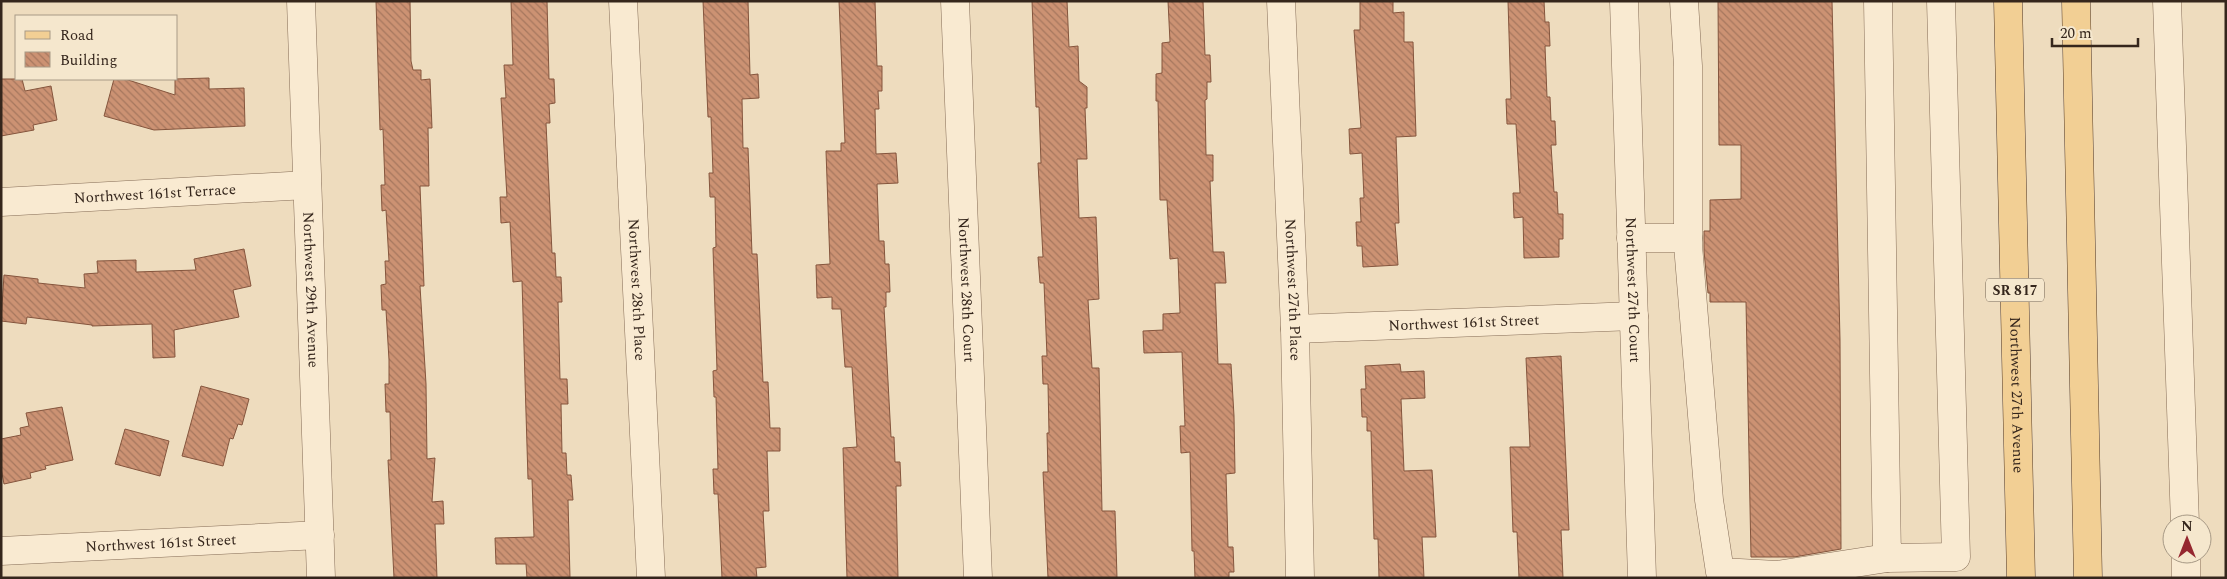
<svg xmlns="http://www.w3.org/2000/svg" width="2227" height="579" viewBox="0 0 2227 579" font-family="Spectral,serif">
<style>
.building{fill:url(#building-back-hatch);stroke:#85553d}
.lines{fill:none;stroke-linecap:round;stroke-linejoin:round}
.minor-casing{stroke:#866d57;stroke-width:29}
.major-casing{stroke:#533b2b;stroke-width:29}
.minor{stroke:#f9ead1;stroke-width:28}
.major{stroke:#f2cf94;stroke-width:28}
.labels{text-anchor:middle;stroke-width:4;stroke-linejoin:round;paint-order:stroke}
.shield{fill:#f5e7cd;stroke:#6f6051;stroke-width:1}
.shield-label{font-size:14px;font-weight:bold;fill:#35261c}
.street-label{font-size:15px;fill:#35261c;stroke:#f5e7cd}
</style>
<defs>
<pattern id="building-back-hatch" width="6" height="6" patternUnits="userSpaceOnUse" patternTransform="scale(1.25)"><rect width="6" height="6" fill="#cc9273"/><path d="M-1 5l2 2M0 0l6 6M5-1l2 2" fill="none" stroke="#a6775e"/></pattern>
</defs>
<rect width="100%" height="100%" fill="#eedcbe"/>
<g class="building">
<path d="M376,1H410L411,61L413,70H421V80L430,79L432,128H428L429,186H420L424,286H420L426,384L427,459L435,458L432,502L443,501L444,524H435L437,578H394L388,460H391L390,412H386L385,384H389V360L386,310H382L381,285L386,284L385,261H389L386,210L382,211L381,185H385L383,129L380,130Z"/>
<path d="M511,1H547L549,79H554L555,103L549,104L550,123H546L552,253H555L556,277H561L562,302H558L560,379H567L568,404H561L562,453H566L567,475H571L572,488L573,500H568L570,578H527L526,564H496L495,538L534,537L532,479H528L522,281L513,282L510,222L501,223L500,197H507L501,98H506L504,65H513Z"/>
<path d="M703,1H748L750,75L758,74L759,98L742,99L743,148H748L752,254H757L763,382H768L770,428H780V451H767L769,511H763L766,567L756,568L757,578H722L718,494H714L713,469H718L716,397H714L713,371L717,370L713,248L716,247L715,197H710L709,173H713L711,117H708Z"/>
<path d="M839,1H875L877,66H882V91H878L879,109H875L876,154L896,153L898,183L877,184L879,241H884L885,264H889L890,292H886V307H884L891,437H894L895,462H900L901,486H896L898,578H847L843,448L857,447L852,367H845L841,309H832V297L817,298L816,265L830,264L826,151H841V143H845Z"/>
<path d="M1032,1H1067L1069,47L1078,46L1079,81L1087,87V108H1085L1087,159H1077L1079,218L1096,217L1099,299L1088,300L1092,368H1099L1102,511H1115L1117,578H1048L1043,472H1048L1047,433H1049L1048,384H1043L1042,356H1047L1044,283H1040L1038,257H1043L1038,163H1041L1039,107H1036Z"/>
<path d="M1168,1H1203L1205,55H1210L1211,82H1207V99L1205,100L1206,155H1213V181H1210L1213,252H1224L1226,283H1215L1218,364H1231L1234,416L1235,473L1226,474L1228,547H1233L1234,572H1229V578H1195L1194,551H1192L1190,452L1181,453L1180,426H1185L1182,352L1144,353L1143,331L1163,330V314L1180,313L1178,258L1170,259L1167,200H1160L1158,101H1156V74L1162,73V43L1170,42Z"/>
<path d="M1360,1H1393V13L1404,12V42H1413L1416,136L1396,137L1399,223H1395L1398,265L1363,267L1362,246H1357L1356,222H1361L1360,198H1364L1362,153L1350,154L1349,129L1361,128L1354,30H1360Z"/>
<path d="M1508,1H1544L1545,22H1549L1550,46H1545L1547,97H1550L1551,121H1555L1556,145H1551L1554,192H1557L1558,214H1563V239H1559V257L1524,258L1523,217L1514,218L1513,193H1520L1516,124H1507L1506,99H1511Z"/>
<path d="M1718,1H1832L1840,340L1841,549L1794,557H1751L1746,302H1710V293H1708L1704,251V231H1710V200L1741,199V145H1719Z"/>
<path d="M209,78V89L244,88L245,126L154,130L104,116L114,79H125L175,95V79Z"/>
<path d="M1,79H22L25,91L51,86L57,120L33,125L34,130L1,136Z"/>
<path d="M244,249L251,286L233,290L239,317L174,330L175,357L153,358L152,324L92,326V325L27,317L26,324L1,321L4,275L38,279V283L85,288L84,274L98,273L97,261L136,260V272L196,270L194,259Z"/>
<path d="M1561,356L1569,530H1561L1563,578H1519L1517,532H1513L1510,447H1530L1526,358Z"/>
<path d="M1400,364L1401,372L1424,371L1425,398L1401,399L1404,471L1432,470L1436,537H1422L1424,578H1379L1378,539H1374L1371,431H1367V417H1362L1361,389H1366L1365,366Z"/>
<path d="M201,386L249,399L242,425L238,424L233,439L230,438L223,466L182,456Z"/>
<path d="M62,407L73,460L45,466L46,469L30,473L31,478L4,484L1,468V439L21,435L20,428L29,426L26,413Z"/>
<path d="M125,429L169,441L160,476L115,464Z"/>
</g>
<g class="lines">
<g class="minor-casing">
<g id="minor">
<path id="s1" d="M301,1L321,578"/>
<path id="s2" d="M623,1L651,578"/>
<path id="s3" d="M955,1L978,578"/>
<path id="s4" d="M1281,1L1295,329L1300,578"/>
<path id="s5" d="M1624,1L1642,578"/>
<path d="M1684,1L1688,66V245L1709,500L1720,572L1777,575L1887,558"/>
<path d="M1878,1L1887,558L1956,557L1941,1"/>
<path d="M2167,1L2185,524"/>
<path id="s6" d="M1,202L307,185"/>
<path d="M1631,238H1688"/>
<path id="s7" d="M1295,329L1634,316"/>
<path id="s8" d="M1,551L320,535"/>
<path d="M2186,554V578"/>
</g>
</g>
<g class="major-casing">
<g id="major">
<path id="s9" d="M2008,1L2021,578"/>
<path d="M2076,1L2088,578"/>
</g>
</g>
<use href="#minor" class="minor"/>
<use href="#major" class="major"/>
</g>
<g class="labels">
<rect class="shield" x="1986" y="278.5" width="58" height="23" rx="4"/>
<g class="shield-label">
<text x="2015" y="295">SR 817</text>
</g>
<g class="street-label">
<text dy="5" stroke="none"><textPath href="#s6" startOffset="154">Northwest 161st Terrace</textPath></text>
<text dy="5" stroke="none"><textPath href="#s1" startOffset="289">Northwest 29th Avenue</textPath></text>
<text dy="5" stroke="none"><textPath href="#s4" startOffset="289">Northwest 27th Place</textPath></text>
<text dy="5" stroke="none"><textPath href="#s2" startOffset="289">Northwest 28th Place</textPath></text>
<text dy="5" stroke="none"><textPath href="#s3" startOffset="289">Northwest 28th Court</textPath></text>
<text dy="5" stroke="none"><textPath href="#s5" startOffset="289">Northwest 27th Court</textPath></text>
<text dy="5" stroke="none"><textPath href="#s7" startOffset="169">Northwest 161st Street</textPath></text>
<text dy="5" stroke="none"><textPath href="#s9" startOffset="394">Northwest 27th Avenue</textPath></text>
<text dy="5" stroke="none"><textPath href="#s8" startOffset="160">Northwest 161st Street</textPath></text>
</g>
</g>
<rect width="2227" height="579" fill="none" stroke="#35261c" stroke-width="5"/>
<rect x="15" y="15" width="162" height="65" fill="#f5e7cd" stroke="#a89a86"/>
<rect x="25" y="31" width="25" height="8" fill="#f2cf94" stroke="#a89a86"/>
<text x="60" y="40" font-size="15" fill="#35261c">Road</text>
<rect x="25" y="52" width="25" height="15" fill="url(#building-back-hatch)" stroke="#a89a86"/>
<text x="60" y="65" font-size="15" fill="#35261c">Building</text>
<g transform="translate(2187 539)"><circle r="24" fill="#f5e7cd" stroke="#a89a86"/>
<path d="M0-4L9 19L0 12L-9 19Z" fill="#95272f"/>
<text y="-8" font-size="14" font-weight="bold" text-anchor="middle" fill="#35261c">N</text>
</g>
<path d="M2052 38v8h86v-8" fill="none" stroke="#35261c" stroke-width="2.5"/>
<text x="2060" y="38" font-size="15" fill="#35261c" stroke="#f5e7cd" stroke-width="4" paint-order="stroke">20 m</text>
</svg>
